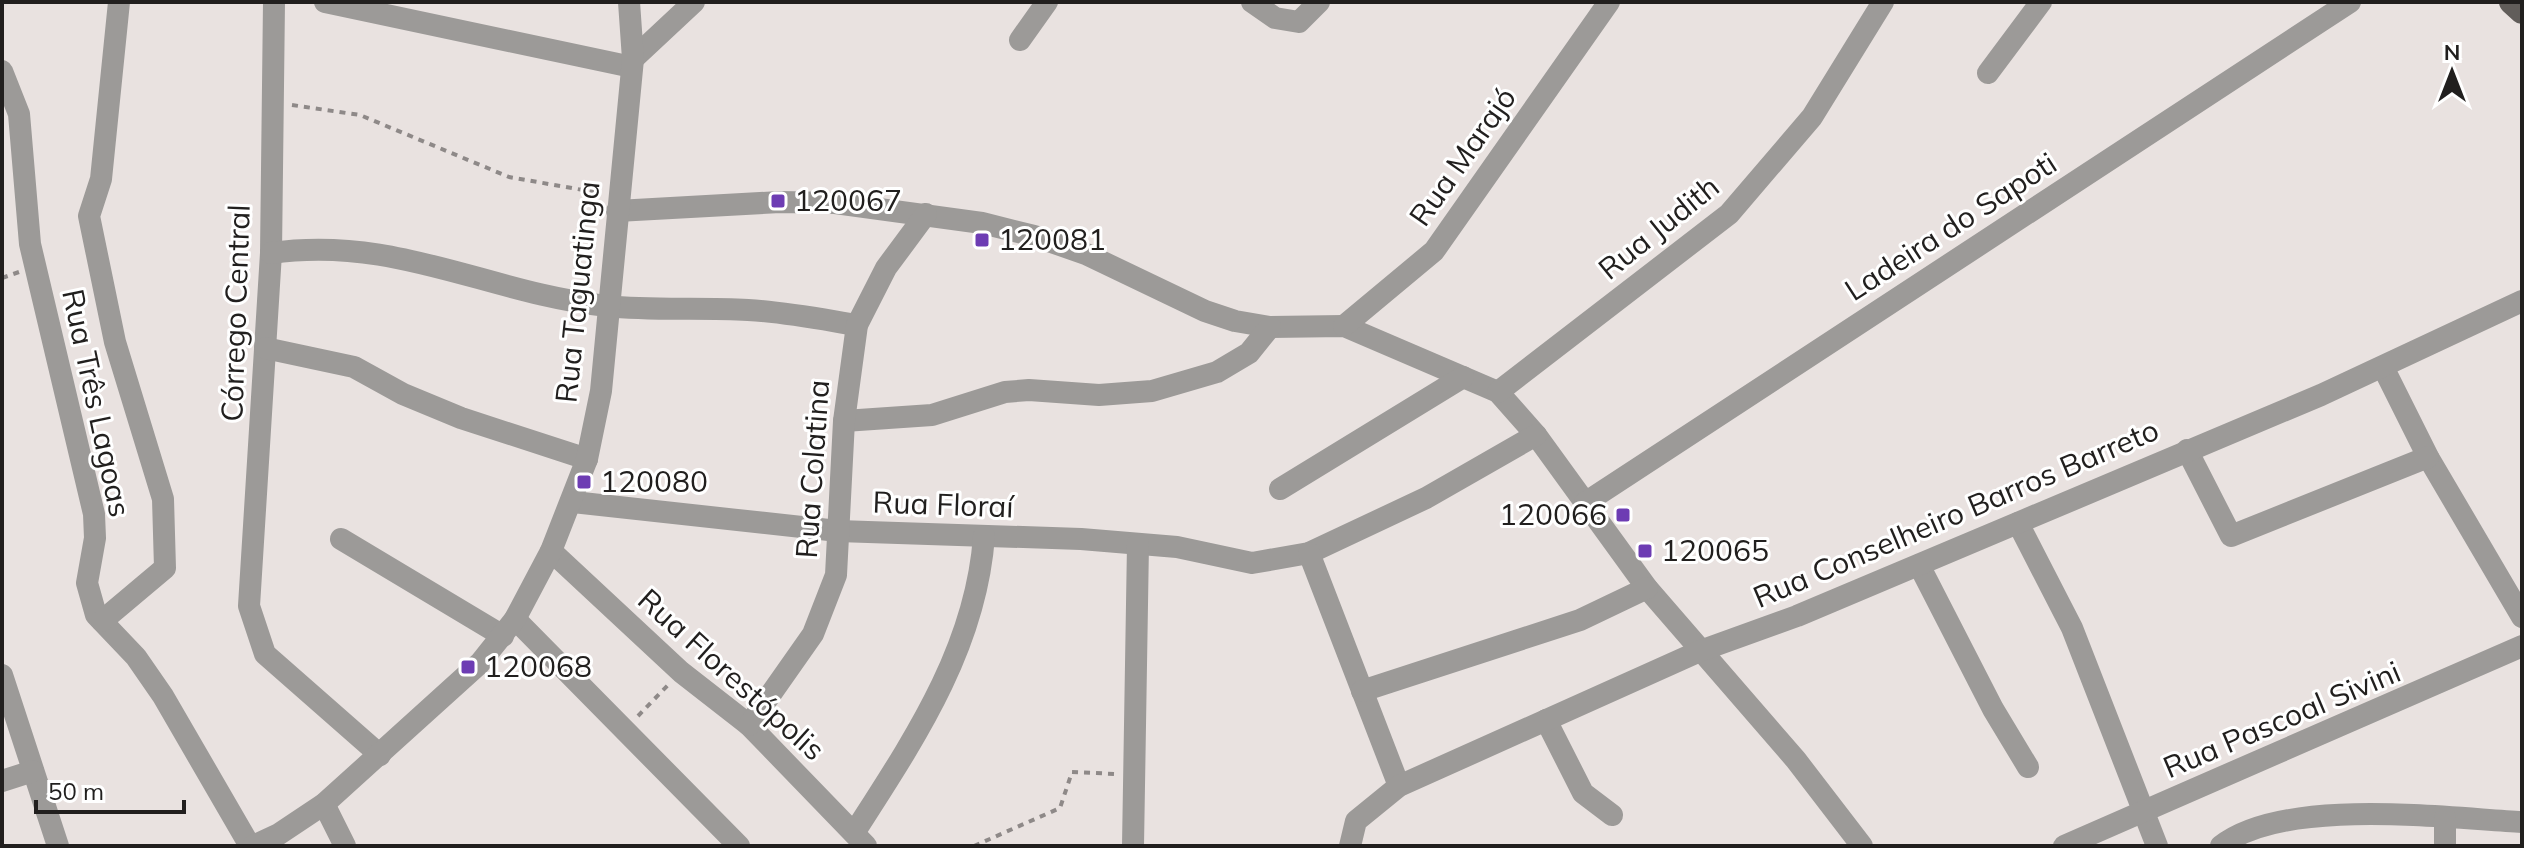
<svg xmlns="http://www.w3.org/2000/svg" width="2524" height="848" viewBox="0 0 2524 848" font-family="Mulish,sans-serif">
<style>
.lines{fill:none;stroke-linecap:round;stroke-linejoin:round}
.path{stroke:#8e8988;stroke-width:4;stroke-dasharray:6 6;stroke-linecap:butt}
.minor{stroke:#9c9a98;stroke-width:22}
.major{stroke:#615d5a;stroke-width:24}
.poi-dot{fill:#6d3cb3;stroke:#fff;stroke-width:3}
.labels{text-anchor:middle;stroke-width:6;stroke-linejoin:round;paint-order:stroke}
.street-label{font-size:30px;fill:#211f1e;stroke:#fff}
.poi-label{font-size:30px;fill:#211f1e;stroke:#fff;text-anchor:start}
</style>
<rect width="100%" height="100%" fill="#e9e2e0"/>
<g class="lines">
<g class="path">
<path d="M292,105L360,115L509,177L600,193"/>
<path d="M2,278L19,272"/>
<path d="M638,716L668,685"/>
<path d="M974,846L1060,808L1072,772L1116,774"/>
</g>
<g class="minor">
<path d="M274,2L271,253L249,606L265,654L380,755"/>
<path d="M325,2L632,67"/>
<path d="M1252,2L1275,18L1299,22L1319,2"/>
<path d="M1020,40L1047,2"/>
<path d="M633,59L694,2"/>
<path d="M2,71L19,114L30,244L94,514L95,538L87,583L96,615L136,657L163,696L250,846"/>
<path d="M1988,73L2041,2"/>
<path d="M617,211L780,202L835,203L982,223L1034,236L1086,254L1205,311L1235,321L1270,327L1344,326L1498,392L1536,435L1647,588L1796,760L1862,846"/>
<path d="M271,253C395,235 488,293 607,306C653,311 701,307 748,310C785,312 820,319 857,325"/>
<path d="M1344,326L1434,251L1609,2"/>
<path d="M265,348L354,367L403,394L461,418L587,459"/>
<path d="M2383,367L2428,457L2522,617"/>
<path d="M1498,392L1729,214L1812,117L1883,2"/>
<path d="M844,421L932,415L1005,392L1029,390L1099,395L1152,391L1217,372L1249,353L1270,327"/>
<path d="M2187,450L2231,536L2428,457"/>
<path d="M1280,489L1463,377"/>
<path d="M573,502L838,531L1081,539L1177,547L1252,563L1309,553L1426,498L1536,435"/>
<path d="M1585,503L2350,2"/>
<path d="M2018,523L2072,628L2157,846"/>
<path d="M341,539L503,636"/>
<path d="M551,551L681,672L749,725L866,846"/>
<path d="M1309,553L1399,786"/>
<path d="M1919,565L1993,709L2028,767"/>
<path d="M515,619L739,846"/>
<path d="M102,621L165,568L163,499L115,342L89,216L101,179L119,2"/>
<path d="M2,675L58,846"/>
<path d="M1362,691L1580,620L1647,588"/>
<path d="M1546,720L1583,793L1612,815"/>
<path d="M749,725L813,634L836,575L844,421L857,325L886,268L926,214"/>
<path d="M2,781L33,771"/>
<path d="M324,804L345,846"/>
<path d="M854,833C913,741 976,649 984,536"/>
<path d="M253,846L279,834L324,804L480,663L515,619L551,551L587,459L601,391L633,59L629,2"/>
<path d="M1133,846L1138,544"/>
<path d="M1350,846L1356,821L1399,786L1700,651L1797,616L2321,395L2522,301"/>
<path d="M2064,846L2522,646"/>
<path d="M2221,846C2283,797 2444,818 2522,822"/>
<path d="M2445,846V818"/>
</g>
<path class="major" d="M2511,2L2522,12"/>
</g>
<g class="poi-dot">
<rect x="770" y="193" width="16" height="16" rx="4"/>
<rect x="974" y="232" width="16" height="16" rx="4"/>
<rect x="576" y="474" width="16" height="16" rx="4"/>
<rect x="1615" y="507" width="16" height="16" rx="4"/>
<rect x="1637" y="543" width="16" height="16" rx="4"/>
<rect x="460" y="659" width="16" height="16" rx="4"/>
</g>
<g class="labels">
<g class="street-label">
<text transform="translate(1463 157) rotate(-55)" y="10">Rua Marajó</text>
<text transform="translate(1951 227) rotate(-33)" y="10">Ladeira do Sapoti</text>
<text transform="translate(1659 228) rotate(-39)" y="10">Rua Judith</text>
<text transform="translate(578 292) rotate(-84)" y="10">Rua Taguatinga</text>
<text transform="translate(236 313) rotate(-88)" y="10">Córrego Central</text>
<text transform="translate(96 403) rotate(78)" y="10">Rua Três Lagoas</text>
<text transform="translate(813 469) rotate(-86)" y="10">Rua Colatina</text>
<text transform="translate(943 505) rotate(2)" y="10">Rua Floraí</text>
<text transform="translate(1956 514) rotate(-23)" y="10">Rua Conselheiro Barros Barreto</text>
<text transform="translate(731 675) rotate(42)" y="10">Rua Florestópolis</text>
<text transform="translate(2282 720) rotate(-23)" y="10">Rua Pascoal Sivini</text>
</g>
<g class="poi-label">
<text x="794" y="211">120067</text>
<text x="998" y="250">120081</text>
<text x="600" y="492">120080</text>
<text x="1607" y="525" text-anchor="end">120066</text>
<text x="1661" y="561">120065</text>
<text x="484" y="677">120068</text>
</g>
</g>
<rect width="2524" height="848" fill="none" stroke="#211f1e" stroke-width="8"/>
<g transform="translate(2452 72)" stroke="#ffffff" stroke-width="6" paint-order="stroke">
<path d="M0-6L14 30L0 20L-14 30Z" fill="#211f1e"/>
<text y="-12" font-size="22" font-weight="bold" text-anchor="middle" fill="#211f1e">N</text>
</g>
<path d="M36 800v12h148v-12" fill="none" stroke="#211f1e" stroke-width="4"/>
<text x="48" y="800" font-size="24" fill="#211f1e" stroke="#ffffff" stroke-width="6" paint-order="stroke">50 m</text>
</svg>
